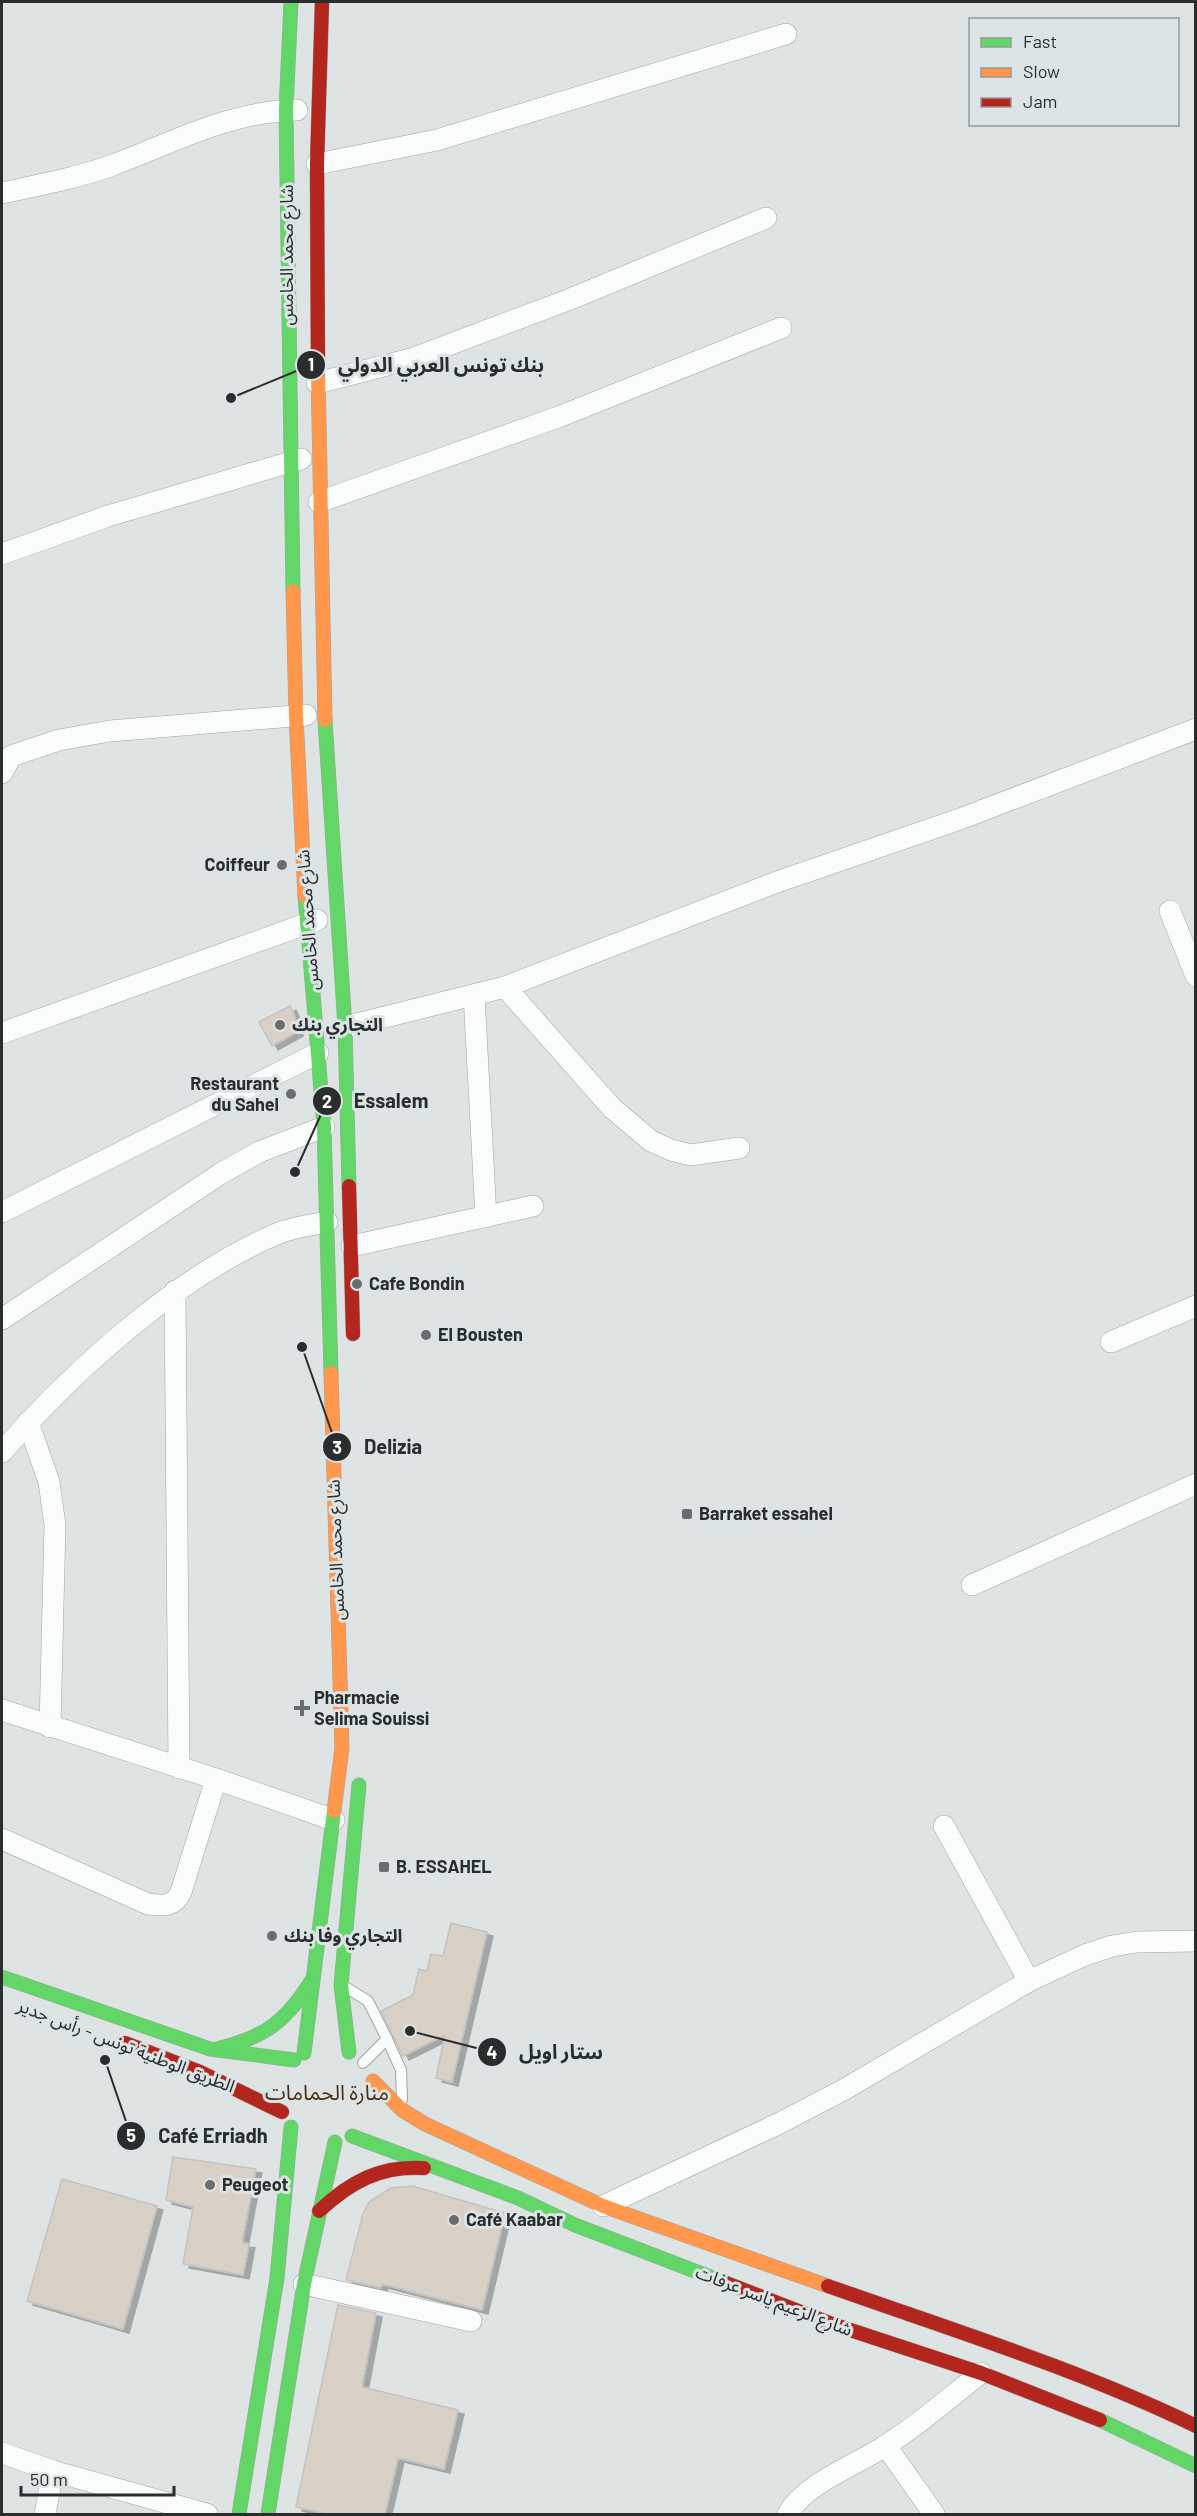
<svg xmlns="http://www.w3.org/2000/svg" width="1197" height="2516" viewBox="0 0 1197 2516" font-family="Barlow,'Noto Sans Arabic',sans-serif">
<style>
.building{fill:#dad1c6;stroke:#c2c4c3;stroke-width:1.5;filter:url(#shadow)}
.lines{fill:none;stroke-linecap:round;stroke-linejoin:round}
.lane-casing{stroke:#a2a5a5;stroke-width:12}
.street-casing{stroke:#a2a5a5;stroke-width:22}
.fast-casing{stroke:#a2a5a5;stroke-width:15}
.slow-casing{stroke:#a2a5a5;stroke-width:15}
.jam-casing{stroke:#a2a5a5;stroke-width:15}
.lane{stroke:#fafbfb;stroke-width:10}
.street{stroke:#fafbfb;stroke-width:21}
.fast{stroke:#63d668;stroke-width:14}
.slow{stroke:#ff974d;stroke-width:14}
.jam{stroke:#b3261e;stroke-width:14}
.poi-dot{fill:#696d6d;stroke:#dce4e5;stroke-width:2}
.labels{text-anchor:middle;stroke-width:6;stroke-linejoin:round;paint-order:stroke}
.street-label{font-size:18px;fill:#2a2d2d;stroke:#dce4e5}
.poi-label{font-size:18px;font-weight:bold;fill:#2a2d2d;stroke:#dce4e5;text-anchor:start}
.quarter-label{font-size:21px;fill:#4c3012;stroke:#dce4e5}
.leader{fill:none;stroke:#2a2d2d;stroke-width:2}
.callout-dot{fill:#2a2d2d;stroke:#dce4e5;stroke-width:2}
.mark-label{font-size:18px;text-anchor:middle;font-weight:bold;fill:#fff}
.callout-label{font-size:20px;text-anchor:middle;font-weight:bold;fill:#2a2d2d;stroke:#dce4e5;stroke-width:6;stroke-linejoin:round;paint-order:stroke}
</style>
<defs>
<filter id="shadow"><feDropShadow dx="6" dy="4" stdDeviation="0" flood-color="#0004"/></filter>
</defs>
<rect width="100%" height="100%" fill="#dee3e3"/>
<g class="building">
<path d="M290,1006L295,1017L297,1032L272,1046L259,1022Z"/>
<path d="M451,1923L487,1932L452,2082L436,2078L445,2035L403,2056L381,2011L413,1995L419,1969L427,1971L431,1954L443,1956Z"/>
<path d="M173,2157L256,2169L242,2243L249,2244L243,2275L183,2264L193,2207L166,2200Z"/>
<path d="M62,2179L157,2206L123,2329L27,2301Z"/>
<path d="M412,2186L505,2213L482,2310L382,2284L381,2288L346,2280L363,2214L369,2202L391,2188Z"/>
<path d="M338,2305L376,2313L362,2387L458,2410L444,2469L398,2458L385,2514H328L296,2507Z"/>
</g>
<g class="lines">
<g class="lane-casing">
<g id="lane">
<path d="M347,1988L368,2001L387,2039L401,2070L402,2100"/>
<path d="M363,2063L387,2039"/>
</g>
</g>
<g class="street-casing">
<g id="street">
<path d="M317,164L437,140L786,34"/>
<path d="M2,193C39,185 77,178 113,165C174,142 231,111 297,110"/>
<path d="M317,383L411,359L568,300L766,218"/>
<path d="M319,502L561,416L781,328"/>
<path d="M2,554L108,516L301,459"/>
<path d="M2,773L11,756L59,740L110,731L306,715"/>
<path d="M1170,911L1196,976"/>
<path d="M505,987L612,1108L651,1141L671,1150L691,1155L739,1148"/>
<path d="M474,995L486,1217"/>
<path d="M345,1027L505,987L777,882L960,819L1196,729"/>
<path d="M2,1033L317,920"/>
<path d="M2,1212L318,1053"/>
<path d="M352,1246L533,1206"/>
<path d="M175,1291L179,1768"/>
<path d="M2,1319L220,1174L259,1152L324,1127"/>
<path d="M1111,1342L1196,1306"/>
<path d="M28,1422L49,1482L55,1525L50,1727"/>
<path d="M2,1452C73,1371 178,1275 279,1233C294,1227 312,1225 327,1222"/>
<path d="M972,1585L1196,1484"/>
<path d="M2,1710L216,1779L334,1820"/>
<path d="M944,1826L1029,1981"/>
<path d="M2,1839L148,1904C163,1906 174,1907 181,1892L216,1779"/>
<path d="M603,2206L780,2123L845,2089L1029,1981L1085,1955L1112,1946L1137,1942L1196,1941"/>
<path d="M304,2284L471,2321"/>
<path d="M886,2446L934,2514"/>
<path d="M2,2453L53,2471L207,2514"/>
<path d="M45,2514L53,2471"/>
<path d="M788,2514C804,2484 856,2465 885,2446C919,2425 950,2397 981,2373"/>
</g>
</g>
<g class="fast-casing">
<g id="fast">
<path d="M291,2L286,110L293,591"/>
<path d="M325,720L345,1027L349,1186"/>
<path d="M305,896L324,1127L331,1373"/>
<path d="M2,1977L210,2049L294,2060"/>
<path d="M220,2048C266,2037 287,2020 312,1980"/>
<path d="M349,2052L341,1985L359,1785"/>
<path d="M304,2053L334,1811"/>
<path d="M352,2136L518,2198L575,2225L726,2283"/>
<path d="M1100,2420L1196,2466"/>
<path d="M239,2514L277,2278L291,2127"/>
<path d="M268,2514L304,2284L335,2142"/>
</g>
</g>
<g class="slow-casing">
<g id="slow">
<path d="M318,371L325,720"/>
<path d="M293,591L296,716L305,896"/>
<path d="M331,1373L342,1748L334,1811"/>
<path d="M373,2081L402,2110L425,2124L603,2206L828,2286"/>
</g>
</g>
<g class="jam-casing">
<g id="jam">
<path d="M318,371L317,164L322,2"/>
<path d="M349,1186L353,1334"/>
<path d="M125,2043L200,2072L282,2112"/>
<path d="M319,2211C350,2182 381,2165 424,2168"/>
<path d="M726,2283L832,2324L981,2373L1100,2420"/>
<path d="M828,2286C952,2330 1078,2369 1196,2426"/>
</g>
</g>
<use href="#lane" class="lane"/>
<use href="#street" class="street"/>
<use href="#fast" class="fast"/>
<use href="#slow" class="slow"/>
<use href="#jam" class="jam"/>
</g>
<g class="poi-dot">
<circle cx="282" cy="865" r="6"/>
<circle cx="280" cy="1025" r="6"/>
<circle cx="291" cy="1094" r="6"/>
<circle cx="357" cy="1284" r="6"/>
<circle cx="426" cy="1335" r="6"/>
<rect x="681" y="1508" width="12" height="12" rx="3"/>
<path d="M299 1699h6v6h6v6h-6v6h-6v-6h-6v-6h6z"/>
<rect x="378" y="1861" width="12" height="12" rx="3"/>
<circle cx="272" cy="1936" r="6"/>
<circle cx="210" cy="2185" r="6"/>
<circle cx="454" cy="2220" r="6"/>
</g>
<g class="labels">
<g class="street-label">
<text transform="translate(287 255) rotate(-90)" y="6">شارع محمد الخامس</text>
<text transform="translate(308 920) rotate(-94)" y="6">شارع محمد الخامس</text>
<text transform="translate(336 1550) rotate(-92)" y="6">شارع محمد الخامس</text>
<text transform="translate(126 2046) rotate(21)" y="6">الطريق الوطنية تونس - رأس جدير</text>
<text transform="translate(774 2301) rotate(21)" y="6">شارع الزعيم ياسر عرفات</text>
</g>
<g class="poi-label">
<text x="270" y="871" text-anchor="end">Coiffeur</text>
<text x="292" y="1031">التجاري بنك</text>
<text x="279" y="1090" text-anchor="end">Restaurant<tspan x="279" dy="21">du Sahel</tspan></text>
<text x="369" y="1290">Cafe Bondin</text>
<text x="438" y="1341">El Bousten</text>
<text x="699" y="1520">Barraket essahel</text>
<text x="314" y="1704">Pharmacie<tspan x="314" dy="21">Selima Souissi</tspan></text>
<text x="396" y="1873">B. ESSAHEL</text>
<text x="284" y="1942">التجاري وفا بنك</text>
<text x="222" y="2191">Peugeot</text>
<text x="466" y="2226">Café Kaabar</text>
</g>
<g class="quarter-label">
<text x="327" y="2100">منارة الحمامات</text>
</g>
</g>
<path class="leader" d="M231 398L311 365M295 1172L327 1101M302 1347L337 1447M410 2031L492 2052M105 2060L131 2136"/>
<g class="callout-dot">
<circle cx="231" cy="398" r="6"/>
<circle cx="295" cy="1172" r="6"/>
<circle cx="302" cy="1347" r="6"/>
<circle cx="410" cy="2031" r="6"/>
<circle cx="105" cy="2060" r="6"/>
<circle cx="311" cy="365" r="15"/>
<circle cx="327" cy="1101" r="15"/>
<circle cx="337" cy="1447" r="15"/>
<circle cx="492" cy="2052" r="15"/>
<circle cx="131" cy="2136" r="15"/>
</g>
<g class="mark-label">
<text x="311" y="371">1</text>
<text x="327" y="1108">2</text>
<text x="337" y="1454">3</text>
<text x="492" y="2059">4</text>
<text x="131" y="2142">5</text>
</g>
<g class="callout-label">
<text x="441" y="372">بنك تونس العربي الدولي</text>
<text x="391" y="1108">Essalem</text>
<text x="393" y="1454">Delizia</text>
<text x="561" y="2059">ستار اويل</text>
<text x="213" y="2143">Café Erriadh</text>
</g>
<rect width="1197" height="2516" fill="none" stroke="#2a2d2d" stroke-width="6"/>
<rect x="969" y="18" width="210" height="108" fill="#dce4e5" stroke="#959b9b" stroke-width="1.5"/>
<rect x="981" y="38" width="30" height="9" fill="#63d668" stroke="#959b9b" stroke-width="1.5"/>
<text x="1023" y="48" font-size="18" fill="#2a2d2d">Fast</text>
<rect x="981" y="68" width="30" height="9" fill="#ff974d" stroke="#959b9b" stroke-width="1.5"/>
<text x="1023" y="78" font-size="18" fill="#2a2d2d">Slow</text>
<rect x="981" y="98" width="30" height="9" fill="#b3261e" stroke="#959b9b" stroke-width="1.5"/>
<text x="1023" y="108" font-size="18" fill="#2a2d2d">Jam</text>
<path d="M21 2486v9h153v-9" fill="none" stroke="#2a2d2d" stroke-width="3"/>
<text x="30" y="2486" font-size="18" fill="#2a2d2d" stroke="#dce4e5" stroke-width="4.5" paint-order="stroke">50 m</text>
</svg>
